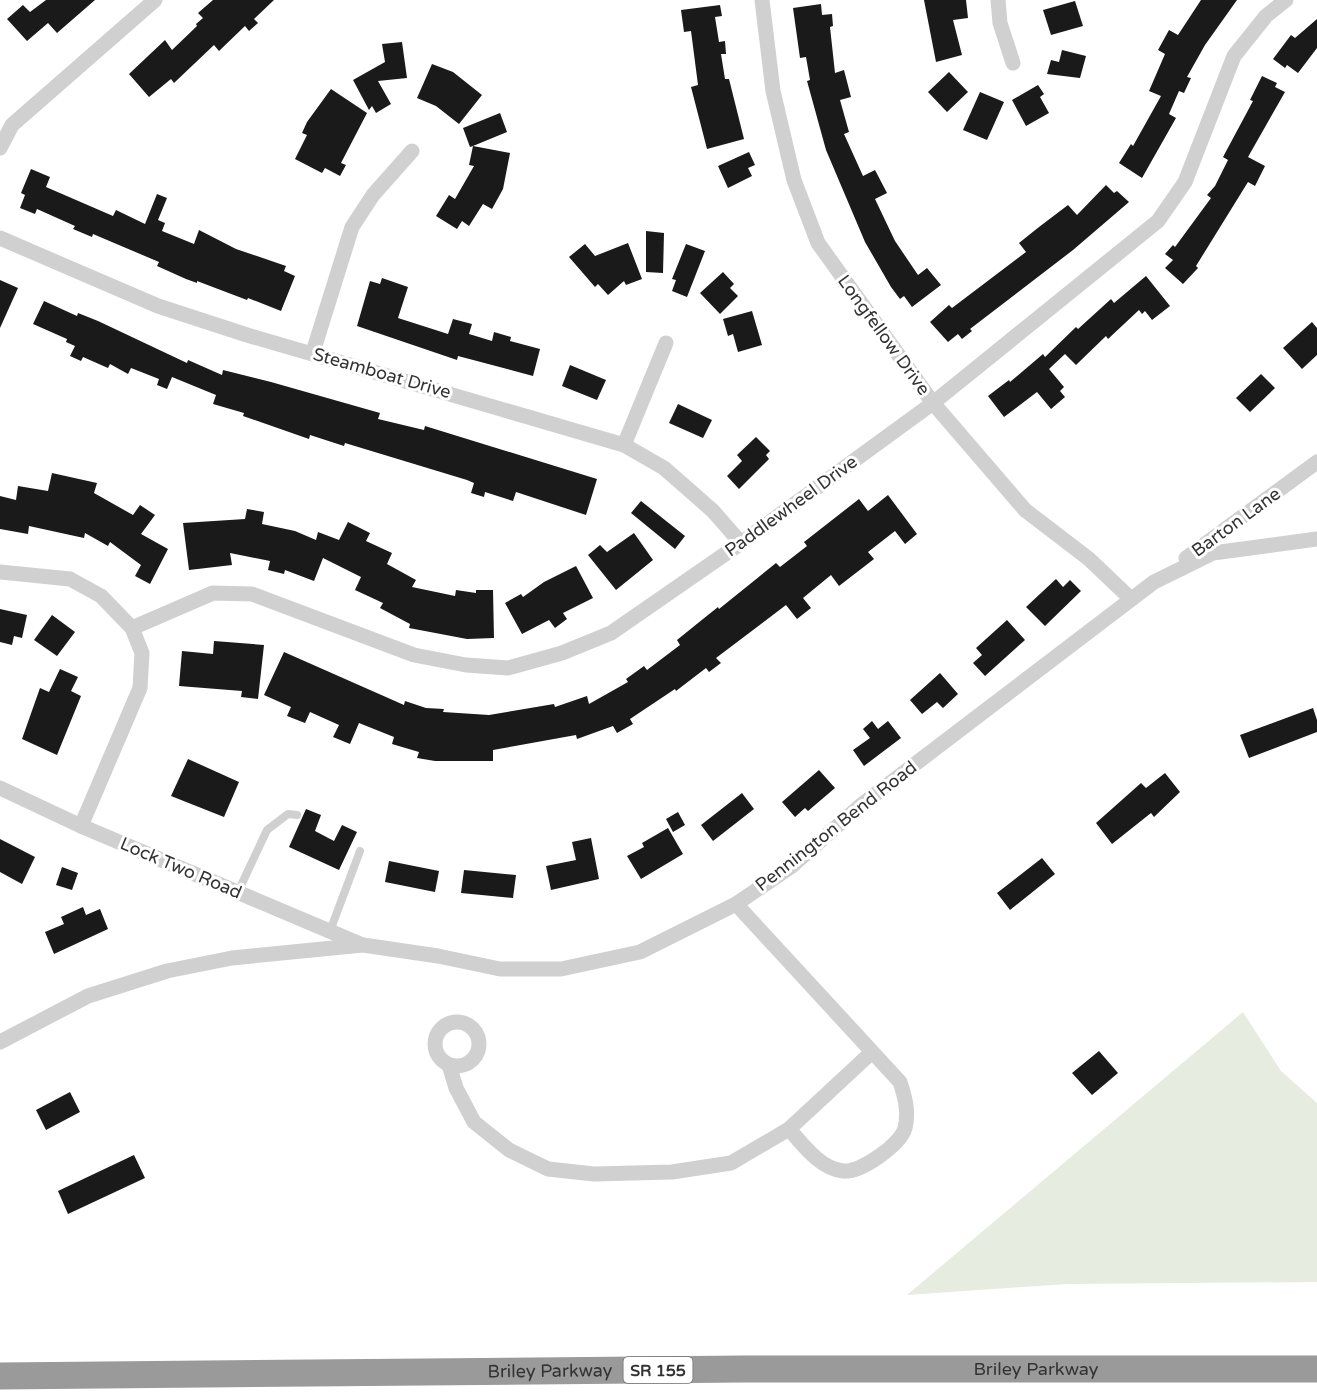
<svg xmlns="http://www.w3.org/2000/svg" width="1317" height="1397" viewBox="0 0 1317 1397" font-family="'Varela Round',sans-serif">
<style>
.green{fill:#e6ecdf}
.building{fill:#1a1a1a}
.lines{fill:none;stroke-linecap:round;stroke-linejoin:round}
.lane{stroke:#d0d0d0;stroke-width:8}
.street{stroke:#d0d0d0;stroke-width:15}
.highway{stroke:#9a9a9a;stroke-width:27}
.labels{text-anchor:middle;stroke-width:6;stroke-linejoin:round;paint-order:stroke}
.shield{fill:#fff;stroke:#707070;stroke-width:1.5}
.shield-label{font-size:16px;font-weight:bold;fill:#333}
.street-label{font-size:18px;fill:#333;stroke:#fff}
</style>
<rect width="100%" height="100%" fill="#fff"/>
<path class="green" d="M1243,1012L1281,1071L1317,1103V1282L1067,1284L907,1295Z"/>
<g class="building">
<path d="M46,0H95L57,33L48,23L27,41L7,19L23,5L30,12Z"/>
<path d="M213,0H274L254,19L258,23L249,31L245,26L219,51L214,45L174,83L171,79L149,97L129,74L165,40L172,50L197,26L196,24L203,18L198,13Z"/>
<path d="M924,0H966L968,18L953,20L962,55L936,62Z"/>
<path d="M1201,0H1237L1205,45L1187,77L1191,78L1184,93L1179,91L1169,114L1176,118L1142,178L1119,163L1131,144L1133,146L1161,96L1149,91L1165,54L1158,50L1169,30L1178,35Z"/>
<path d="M1075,1L1083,26L1051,35L1043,10Z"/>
<path d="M821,4L822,15L832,14L833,26L830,27L835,73L844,70L851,97L840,100L849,132L844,134L863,176L875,170L887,193L875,199L895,241L918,275L927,268L941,285L912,307L904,296L900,299L891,287L865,242L826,150L807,81L810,80L806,57L800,58L793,8Z"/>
<path d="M720,5L722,16L715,17L719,42L725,41L726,54H721L725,79H729L744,139L707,149L691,87L698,85L691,31L684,32L681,10Z"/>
<path d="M1317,19V48L1298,73L1287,65L1285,68L1273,59L1291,35L1295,38Z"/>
<path d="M402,42L407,78L378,81L391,104L376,113L372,106L369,110L353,80L385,62L382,44Z"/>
<path d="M1062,50L1086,56L1080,78L1047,74L1051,60L1059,62Z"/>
<path d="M432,64L453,72L482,95L459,124L436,106L417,98Z"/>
<path d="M949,72L968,92L947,112L928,92Z"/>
<path d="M1262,76L1277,83L1275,87L1285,92L1248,157L1265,166L1255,186L1248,182L1196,266L1198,268L1183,284L1165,268L1173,260L1165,254L1173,245L1175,247L1211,198L1207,195L1215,186L1228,160L1223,157L1253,101L1250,100Z"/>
<path d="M1038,85L1044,94L1040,97L1049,113L1026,126L1012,100Z"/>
<path d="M331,89L367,113L341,163L346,165L340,176L325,168L322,173L295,159L307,135L302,133L307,122Z"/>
<path d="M980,92L1004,102L987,140L963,130Z"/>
<path d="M500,113L507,132L473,146L510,153L503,189L492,209L483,204L469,226L462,221L457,229L436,216L449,195L455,199L474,166L469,165L473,146L470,147L463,128Z"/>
<path d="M749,152L755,165L748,168L752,176L728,188L718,166Z"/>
<path d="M31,169L50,177L46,187L113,216L116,210L145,224L157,194L167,198L158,220L165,223L162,231L194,244L199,230L236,249L286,266L284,271L295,276L281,311L248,298L247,300L197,281V283L186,279L157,266L159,262L93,234L92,237L73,229L75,226L37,209L35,214L20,208L25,195L21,193Z"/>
<path d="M1106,185L1114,193L1117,191L1129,202L1073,250L970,329L972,331L962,339L958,334L948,342L930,322L949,305L952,308L1026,252L1019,243L1039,227L1068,205L1077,215Z"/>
<path d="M646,231L664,233L663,273L646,272Z"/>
<path d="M628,243L642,279L626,285L624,281L608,295L598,284L595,287L569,257L585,244L595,256Z"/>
<path d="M686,244L705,251L687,297L672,291L676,280L672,279Z"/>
<path d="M723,272L734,284L730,288L738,296L720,314L700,293Z"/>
<path d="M1146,276L1170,306L1152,320L1145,311L1142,314L1139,310L1108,339L1106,336L1076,365L1065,354L1049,369L1064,387L1060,391L1065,397L1051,409L1037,392L1004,417L988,396L1009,380L1010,382L1043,354L1045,357L1076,327L1078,329L1111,299L1114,303Z"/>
<path d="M382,278L408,287L398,318L448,334L453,319L472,324L469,334L492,341L494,332L511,337L510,341L540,349L533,376L458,356L457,360L357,326L370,281L380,284Z"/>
<path d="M0,280L18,288L0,328Z"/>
<path d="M44,301L77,316L78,313L98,321L187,363L188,360L222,375L223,370L271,382L380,413L378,419L424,430L425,426L597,479L586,515L516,492L513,501L485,492L484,497L471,493L474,483L467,480L345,443L344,446L310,435L309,439L243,416L244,413L213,404L216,395L172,377L167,389L157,385L159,379L131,368L128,374L110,364L108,368L83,357L81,361L70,356L75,346L66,342L67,339L33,324Z"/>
<path d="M752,311L762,345L738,352L733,334L728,336L723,319Z"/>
<path d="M1312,322L1317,328V355L1302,369L1283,348Z"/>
<path d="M570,365L606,380L597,400L562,386Z"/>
<path d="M1261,374L1275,388L1250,412L1236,398Z"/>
<path d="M678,404L712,420L703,438L669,423Z"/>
<path d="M756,437L770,451L766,455L769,459L739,489L727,476L742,461L737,455Z"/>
<path d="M52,473L97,483L94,493L133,515L140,505L155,515L141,534L168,549L150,584L135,576L141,565L110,542L108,546L85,533L84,538L29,526L28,534L0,529V496L16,500L18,486L48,491Z"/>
<path d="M888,495L917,534L905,544L895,531L868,552L874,559L839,586L831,575L803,598L811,608L797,619L786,605L716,658L721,663L709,672L706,668L676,691L675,689L630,719L633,724L617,733L613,726L577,739L576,735L493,750V761H435L417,758L419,752L392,744L394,737L359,723L350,744L333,737L339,725L310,712L305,723L287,716L291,707L264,695L284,652L404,705L405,701L426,708L444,709L443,712L489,715L554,704L555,707L587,696L589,704L628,682L626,679L644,666L647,670L680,645L677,640L703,619L718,607L719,609L776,563L780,567L807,546L804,542L859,499L868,511Z"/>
<path d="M641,501L685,536L675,549L631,513Z"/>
<path d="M247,509L264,512L262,524L295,531L316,540L318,532L339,540L348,522L370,533L366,541L392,553L387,564L416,580L412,587L455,596L456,590L476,593V590H493L494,638L467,639L409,628L410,624L380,608L383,603L355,590L361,577L323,558L314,581L285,570L284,574L268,570L270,561L230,553L232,565L189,570L183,523L245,519Z"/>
<path d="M634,533L653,560L616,590L588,555L600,545L607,552Z"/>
<path d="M576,566L593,598L563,613L567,619L555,628L549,620L522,634L505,603L521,594L523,597L544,582Z"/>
<path d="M1056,579L1063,587L1070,580L1081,591L1045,626L1026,607Z"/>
<path d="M0,609L27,615L22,638L14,636L12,645L0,642Z"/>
<path d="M52,615L75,632L57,656L34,640Z"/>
<path d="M1007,620L1025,640L985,676L973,663L982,655L976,648Z"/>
<path d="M214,641L264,645L258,699L241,697L242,691L179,686L182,651L213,654Z"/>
<path d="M60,669L78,677L71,691L81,696L57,755L22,739L40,688L49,692Z"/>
<path d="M940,673L958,694L943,708L937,702L922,714L910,700Z"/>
<path d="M1313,708L1317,720V732L1249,758L1240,735Z"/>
<path d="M872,721L878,729L888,721L901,738L864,766L853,750L870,738L863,729Z"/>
<path d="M188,759L239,782L224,817L171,796Z"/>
<path d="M819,770L835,788L808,811L805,808L795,817L782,802Z"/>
<path d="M1165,773L1180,792L1154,817L1151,813L1112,844L1096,823L1141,783L1146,788Z"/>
<path d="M742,793L754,809L713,841L701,825Z"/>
<path d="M306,809L321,815L315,831L334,841L342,825L357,832L339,870L289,847Z"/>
<path d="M678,812L685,825L673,832L666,819Z"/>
<path d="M668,828L683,854L641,879L627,856L644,847L642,843Z"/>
<path d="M591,838L599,879L551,890L546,866L576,860L572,842Z"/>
<path d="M0,839L35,857L22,884L0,872Z"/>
<path d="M1042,858L1055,874L1010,910L997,893Z"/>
<path d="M389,861L439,871L435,892L385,882Z"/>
<path d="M62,867L78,873L72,890L56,885Z"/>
<path d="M464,870L516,875L513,898L461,893Z"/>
<path d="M83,907L86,915L100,909L108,929L54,954L45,932L64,924L61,917Z"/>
<path d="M1099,1051L1118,1073L1092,1095L1072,1073Z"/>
<path d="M70,1092L80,1112L46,1130L36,1110Z"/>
<path d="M134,1155L145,1178L68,1214L58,1191Z"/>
</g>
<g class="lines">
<g class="lane">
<path d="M238,892L267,830L288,814L297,815"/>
<path d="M330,931L360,851"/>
</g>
<g class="street">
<path d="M762,0L773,91L794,180L818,243L933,403L1025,510L1089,559L1131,599"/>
<path d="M998,0L1000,23L1013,63"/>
<path d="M0,148L12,125L155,0"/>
<path d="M0,238L158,306L247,335L624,445L664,468L713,511L741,543"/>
<path d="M313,352L352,227L373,195L412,151"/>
<path d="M624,445L666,343"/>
<path d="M1186,558L1317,462"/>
<path d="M0,572L70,579L101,596L132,628L142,653L140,688L81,826"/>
<path d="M132,628L213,593L252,594L414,655L466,665L508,668L562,653L611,633L741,543L933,403L1158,221L1185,182L1234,56L1266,16L1286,0"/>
<path d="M0,788L81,826L360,944"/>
<circle cx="457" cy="1044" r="22"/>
<path d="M0,1042L88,996L167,971L232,958L363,945L438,956L500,969H561L640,952L736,904L792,866L860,806L1154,582L1213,553L1317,539"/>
<path d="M449,1065L456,1088L474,1122L509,1150L548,1169L594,1174L672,1172L731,1163L789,1129C804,1146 820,1168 843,1171C861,1173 901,1144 905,1128C909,1112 905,1097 900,1082L736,904"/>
<path d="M789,1129L872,1052"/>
</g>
<path class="highway" id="s1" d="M0,1376L743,1369H1317"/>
</g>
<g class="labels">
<rect class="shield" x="623.5" y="1357" width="69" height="26" rx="4.5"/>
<g class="shield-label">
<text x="658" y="1376">SR 155</text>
</g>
<g class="street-label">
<text transform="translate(884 335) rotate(54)" y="6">Longfellow Drive</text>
<text transform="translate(382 373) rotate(16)" y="6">Steamboat Drive</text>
<text transform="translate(791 506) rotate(-36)" y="6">Paddlewheel Drive</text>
<text transform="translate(1236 522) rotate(-36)" y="6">Barton Lane</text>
<text transform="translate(836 826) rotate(-38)" y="6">Pennington Bend Road</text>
<text transform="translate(181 868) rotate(23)" y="6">Lock Two Road</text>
<text dy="6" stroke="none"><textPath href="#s1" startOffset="1036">Briley Parkway</textPath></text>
<text dy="6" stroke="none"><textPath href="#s1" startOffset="550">Briley Parkway</textPath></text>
</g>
</g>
</svg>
